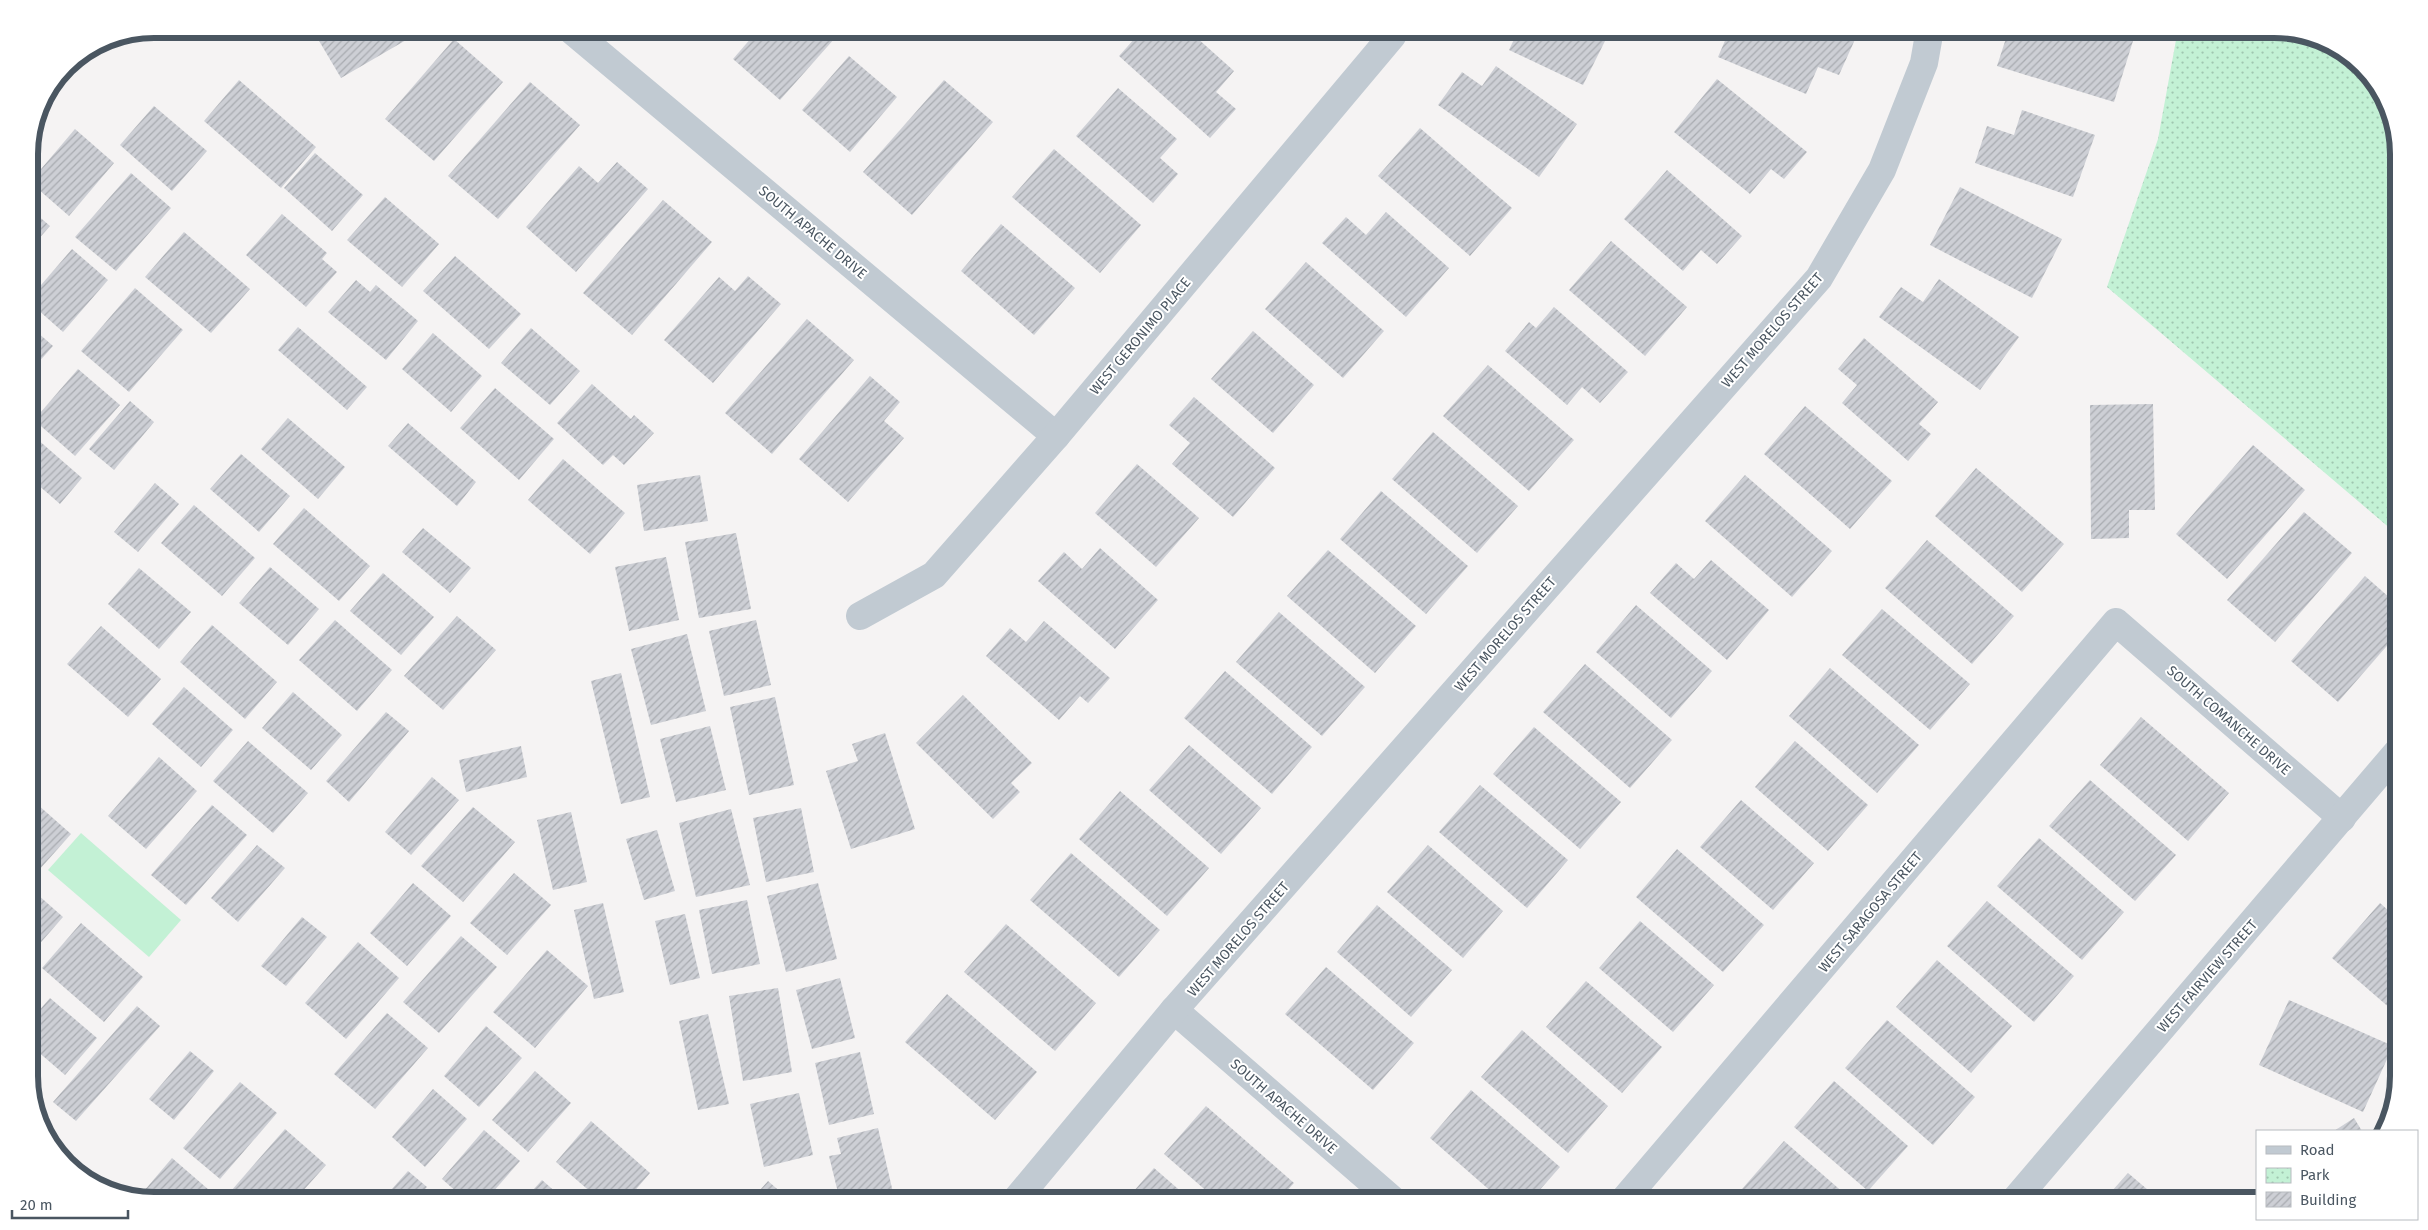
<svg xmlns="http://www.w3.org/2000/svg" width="2428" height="1230" viewBox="0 0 2428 1230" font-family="'Fira Sans',sans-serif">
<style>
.green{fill:#c3f1d5}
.park{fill:url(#park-dots)}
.building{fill:url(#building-hatch)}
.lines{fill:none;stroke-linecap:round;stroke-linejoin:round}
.minor{stroke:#c1cad2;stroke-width:28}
.labels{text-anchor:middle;stroke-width:4;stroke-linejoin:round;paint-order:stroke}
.street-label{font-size:14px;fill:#4a5661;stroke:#fff}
.rim{fill:none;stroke:#4a5661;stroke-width:6}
</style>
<defs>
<pattern id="park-dots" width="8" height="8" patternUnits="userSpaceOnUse" patternTransform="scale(1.25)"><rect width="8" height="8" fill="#c3f1d5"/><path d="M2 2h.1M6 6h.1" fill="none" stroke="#a0c6b0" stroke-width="1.8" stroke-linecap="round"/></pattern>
<pattern id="building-hatch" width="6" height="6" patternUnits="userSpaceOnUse" patternTransform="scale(1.25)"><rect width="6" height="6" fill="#cdcfd5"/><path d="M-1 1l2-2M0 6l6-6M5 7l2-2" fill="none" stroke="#a8abb0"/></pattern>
</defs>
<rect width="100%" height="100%" fill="#f5f3f3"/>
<path class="green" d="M81,833L181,920L149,957L48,870Z"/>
<path class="park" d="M2178,29H2275L2330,42L2378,84L2399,145V536L2107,287L2158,139Z"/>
<g class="building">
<path d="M312,29H425L341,78Z"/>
<path d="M759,29H843L780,100L733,59Z"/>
<path d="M1143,29H1187L1234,71L1216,92L1236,109L1210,138L1119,56Z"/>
<path d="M1519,29H1611L1583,85L1509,50Z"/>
<path d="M1730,29H1842L1857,35L1839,75L1818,67L1806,94L1718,57Z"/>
<path d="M2009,29H2092L2133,41L2114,102L1997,66Z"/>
<path d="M454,39L503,82L434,161L385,119Z"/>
<path d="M849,56L897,97L850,152L802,110Z"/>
<path d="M1496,66L1577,124L1539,177L1438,105L1462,72L1482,86Z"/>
<path d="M1717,79L1807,152L1784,179L1771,169L1750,194L1674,132Z"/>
<path d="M239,80L316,147L281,188L204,121Z"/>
<path d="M944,80L993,122L912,215L863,172Z"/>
<path d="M530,82L580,125L498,219L448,176Z"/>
<path d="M1118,88L1177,139L1160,158L1178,174L1153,203L1076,136Z"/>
<path d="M154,106L207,151L172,191L120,145Z"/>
<path d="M2022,110L2095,135L2073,197L1975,163L1987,126L2014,135Z"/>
<path d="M1420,128L1512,208L1470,256L1378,176Z"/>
<path d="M75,129L114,163L69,216L30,182Z"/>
<path d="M1054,149L1141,225L1100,273L1012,197Z"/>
<path d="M315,153L363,195L332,231L284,188Z"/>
<path d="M617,162L648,189L576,272L526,227L579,166L598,183Z"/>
<path d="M1667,170L1742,236L1717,264L1701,250L1683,271L1624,219Z"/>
<path d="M131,173L171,208L116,271L75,237Z"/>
<path d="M1960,187L2062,239L2032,298L1930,245Z"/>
<path d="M385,197L439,244L402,287L347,240Z"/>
<path d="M663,200L712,242L632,335L583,293Z"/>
<path d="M29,208L50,226L29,250Z"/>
<path d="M1386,212L1449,268L1406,317L1322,243L1346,217L1366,235Z"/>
<path d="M282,214L327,253L322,259L337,272L306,307L246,255Z"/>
<path d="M1001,224L1075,288L1034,335L961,271Z"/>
<path d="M184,232L250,289L211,333L145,277Z"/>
<path d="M1611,241L1687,307L1645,356L1569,290Z"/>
<path d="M72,249L108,280L63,332L29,302V299Z"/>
<path d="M455,256L521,314L489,349L423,291Z"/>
<path d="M1306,262L1384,331L1343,378L1265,309Z"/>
<path d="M748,276L781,304L713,383L664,340L719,277L735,291Z"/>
<path d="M1939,279L2019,337L1980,390L1879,317L1901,287L1923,302Z"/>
<path d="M356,280L370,292L376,285L418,321L386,360L328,312Z"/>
<path d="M135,288L183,330L129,392L81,351Z"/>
<path d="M1554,307L1628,372L1600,403L1582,387L1567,405L1505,351L1529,322L1536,328Z"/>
<path d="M807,319L854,360L772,454L725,413Z"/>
<path d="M29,325L53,346L29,373Z"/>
<path d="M298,327L367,387L347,410L278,350Z"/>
<path d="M531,328L580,371L550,405L501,363Z"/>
<path d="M1253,331L1314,385L1273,433L1211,379Z"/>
<path d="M433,333L482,376L451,412L402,369Z"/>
<path d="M1864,338L1938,402L1919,424L1931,434L1908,461L1842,403L1857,385L1838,369Z"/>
<path d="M1488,365L1574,440L1529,491L1443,416Z"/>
<path d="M78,369L120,405L75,456L34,420Z"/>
<path d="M870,376L900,402L884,421L904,438L848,502L799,459Z"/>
<path d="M592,384L631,419L634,415L654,433L624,465L613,455L603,465L557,423Z"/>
<path d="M495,388L554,439L519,480L460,428Z"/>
<path d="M1194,397L1275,468L1233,517L1172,464L1190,443L1169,425Z"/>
<path d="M130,401L154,422L114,470L89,449Z"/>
<path d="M2153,404L2155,510H2129V538L2091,539L2090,405Z"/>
<path d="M1805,406L1892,481L1850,529L1764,454Z"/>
<path d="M288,418L345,467L318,499L261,449Z"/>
<path d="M408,423L476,482L457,506L388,446Z"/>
<path d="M29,432L82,478L60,504L29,477Z"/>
<path d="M1433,432L1518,506L1477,553L1392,479Z"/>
<path d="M2253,445L2305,490L2227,579L2176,534Z"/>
<path d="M241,454L290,496L259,532L210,489Z"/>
<path d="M563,459L625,513L590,554L528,500Z"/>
<path d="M1137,464L1199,518L1156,567L1095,513Z"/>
<path d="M1976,468L2064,544L2022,592L1935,516Z"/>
<path d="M700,475L708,521L644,531L637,485Z"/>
<path d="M1745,475L1832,551L1792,597L1705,521Z"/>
<path d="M155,483L179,504L138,552L114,532Z"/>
<path d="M1381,491L1468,566L1426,614L1340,539Z"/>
<path d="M194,505L255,558L222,596L161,543Z"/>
<path d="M304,508L370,566L339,601L273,544Z"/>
<path d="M2304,512L2352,553L2275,642L2227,600Z"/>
<path d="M423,528L471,568L450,593L402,552Z"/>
<path d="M736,533L751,609L699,618L685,542Z"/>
<path d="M1927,540L2014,616L1972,664L1885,588Z"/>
<path d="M1100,548L1158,600L1115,649L1038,581L1064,552L1082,569Z"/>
<path d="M1328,550L1416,626L1375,673L1287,596Z"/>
<path d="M666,557L679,620L629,631L615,567Z"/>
<path d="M1711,560L1769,610L1727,660L1650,593L1676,563L1694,579Z"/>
<path d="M270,567L319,609L288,645L239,603Z"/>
<path d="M139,568L191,612L159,649L108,604Z"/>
<path d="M383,573L434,617L401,655L350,611Z"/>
<path d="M2365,576L2399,606V632L2338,702L2291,661Z"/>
<path d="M1636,605L1712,671L1671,718L1596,652Z"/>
<path d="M1882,609L1970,684L1930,730L1842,655Z"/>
<path d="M1279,612L1365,687L1322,736L1236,662Z"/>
<path d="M457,616L496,650L443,710L404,676Z"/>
<path d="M335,620L392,670L357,711L299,660Z"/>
<path d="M756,620L771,685L724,696L709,631Z"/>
<path d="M1044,621L1110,678L1088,703L1080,696L1059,720L986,656L1010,628L1026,642Z"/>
<path d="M212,625L277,682L245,719L180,662Z"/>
<path d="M101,626L161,679L128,717L67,664Z"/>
<path d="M687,634L706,711L651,725L631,649Z"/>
<path d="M1585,664L1672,740L1630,788L1543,712Z"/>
<path d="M1830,668L1919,745L1877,793L1789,716Z"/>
<path d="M1225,671L1312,747L1272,794L1184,718Z"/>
<path d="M621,673L650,797L621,804L591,681Z"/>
<path d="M184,687L233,730L201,767L152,724Z"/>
<path d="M293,692L342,735L311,770L262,728Z"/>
<path d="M963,695L1032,763L1011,783L1020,792L993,819L916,743Z"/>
<path d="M775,697L794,785L749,795L730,707Z"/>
<path d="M386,712L409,731L349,802L326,781Z"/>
<path d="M2141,717L2229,793L2188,841L2100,765Z"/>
<path d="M29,722L36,728L29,736Z"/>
<path d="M710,726L726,790L676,802L660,739Z"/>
<path d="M1534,727L1621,802L1580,849L1493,774Z"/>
<path d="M885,733L915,829L851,849L826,771L858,761L852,744Z"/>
<path d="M248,741L308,793L273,833L213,781Z"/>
<path d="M1795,741L1868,805L1828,851L1755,787Z"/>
<path d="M1189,745L1261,808L1221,854L1149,790Z"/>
<path d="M521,746L527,777L466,792L459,760Z"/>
<path d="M159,757L197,791L146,849L108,816Z"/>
<path d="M432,777L459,800L411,855L385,832Z"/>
<path d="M2090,780L2176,855L2135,901L2049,826Z"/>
<path d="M1480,785L1568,860L1527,908L1439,832Z"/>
<path d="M1120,791L1209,868L1167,916L1079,839Z"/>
<path d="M29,797L71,834L39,870L29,861Z"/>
<path d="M1741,800L1814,863L1773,910L1700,847Z"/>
<path d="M212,805L247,835L186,905L151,875Z"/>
<path d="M473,807L515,842L463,902L421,866Z"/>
<path d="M801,808L814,872L766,882L753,818Z"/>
<path d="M731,809L750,885L696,897L679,823Z"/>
<path d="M571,812L587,882L553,890L537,820Z"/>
<path d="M657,830L675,891L644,900L626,839Z"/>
<path d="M2039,838L2124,912L2082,960L1997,886Z"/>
<path d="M257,845L285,868L238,922L211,898Z"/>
<path d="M1428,845L1503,911L1463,958L1387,892Z"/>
<path d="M1677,849L1764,925L1723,972L1636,897Z"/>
<path d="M1071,853L1160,930L1119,977L1030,900Z"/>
<path d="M514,873L551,905L507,955L470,923Z"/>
<path d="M413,883L451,916L407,966L370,933Z"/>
<path d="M818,883L837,959L786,972L767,896Z"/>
<path d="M29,887L63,917L29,956Z"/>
<path d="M747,900L760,964L712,974L699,910Z"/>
<path d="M1987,901L2074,976L2034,1022L1947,946Z"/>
<path d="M603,903L624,992L594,999L574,910Z"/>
<path d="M2380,903L2399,920V1016L2332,958Z"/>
<path d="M1377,905L1452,970L1411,1017L1337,952Z"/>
<path d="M685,914L700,978L670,985L655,921Z"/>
<path d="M302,917L327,937L286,986L261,966Z"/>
<path d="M1640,921L1714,985L1673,1032L1599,968Z"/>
<path d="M81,923L143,977L104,1022L42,968Z"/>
<path d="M1006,924L1096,1003L1055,1051L964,972Z"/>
<path d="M461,936L497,967L439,1033L403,1002Z"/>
<path d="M358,942L399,978L346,1039L305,1003Z"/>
<path d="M547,950L588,986L535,1048L493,1012Z"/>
<path d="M1937,960L2012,1026L1971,1073L1896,1007Z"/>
<path d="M1326,967L1414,1043L1373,1090L1285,1014Z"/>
<path d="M840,978L855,1038L812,1049L796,990Z"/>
<path d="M1586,981L1662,1047L1622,1093L1546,1027Z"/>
<path d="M778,988L792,1072L743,1081L729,996Z"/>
<path d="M947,994L1037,1072L995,1120L905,1042Z"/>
<path d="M50,998L97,1038L65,1075L29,1044V1022Z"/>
<path d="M2289,1000L2393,1046L2363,1112L2259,1065Z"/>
<path d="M137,1006L160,1026L76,1121L53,1102Z"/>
<path d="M387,1013L428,1048L375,1109L334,1074Z"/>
<path d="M708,1014L729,1104L698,1110L679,1021Z"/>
<path d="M1887,1020L1975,1097L1933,1145L1845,1068Z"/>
<path d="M486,1026L522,1058L479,1107L444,1076Z"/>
<path d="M1522,1030L1608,1106L1568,1153L1481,1077Z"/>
<path d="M190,1051L214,1071L174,1120L149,1099Z"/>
<path d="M860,1052L874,1114L829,1125L815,1063Z"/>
<path d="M535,1071L571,1103L528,1152L492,1120Z"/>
<path d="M1834,1081L1908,1146L1868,1191L1794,1127Z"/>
<path d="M240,1082L277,1113L220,1179L183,1148Z"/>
<path d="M433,1089L467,1119L425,1167L392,1137Z"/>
<path d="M1471,1090L1560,1167L1530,1201H1502L1430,1138Z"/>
<path d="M799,1093L813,1155L764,1167L750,1104Z"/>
<path d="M1206,1106L1294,1183L1278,1201H1218L1164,1154Z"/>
<path d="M2354,1118L2362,1131H2334Z"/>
<path d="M591,1121L650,1173L626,1201H601L556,1162Z"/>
<path d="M878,1128L895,1201H840L829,1156L841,1154L837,1138Z"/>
<path d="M285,1129L326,1165L294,1201H242L231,1191Z"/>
<path d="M484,1130L520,1161L485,1201H467L442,1179Z"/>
<path d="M1784,1141L1853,1201H1756L1742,1189Z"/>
<path d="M172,1158L209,1190L199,1201H153L138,1198Z"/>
<path d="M1154,1168L1192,1201H1125Z"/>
<path d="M408,1171L427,1187L414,1201H404L391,1190Z"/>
<path d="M2128,1173L2161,1201H2103Z"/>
<path d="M542,1180L566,1201H523Z"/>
<path d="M768,1181L791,1201H750Z"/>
</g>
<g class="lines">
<g class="minor">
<path d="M570,29L1056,436"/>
<path d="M860,616L934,575L1056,436L1392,36L1396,29"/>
<path d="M1174,1010L1394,1201"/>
<path d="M1015,1201L1174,1010L1819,278L1882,170L1924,63L1930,29"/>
<path d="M1623,1201L2116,622L2342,818"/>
<path d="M2014,1201L2399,750"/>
</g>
</g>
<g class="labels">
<g class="street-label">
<text transform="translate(813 232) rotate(40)" y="5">SOUTH APACHE DRIVE</text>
<text transform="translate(1772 330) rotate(-49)" y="5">WEST MORELOS STREET</text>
<text transform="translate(1140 336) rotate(-50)" y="5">WEST GERONIMO PLACE</text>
<text transform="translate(1505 634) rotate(-49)" y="5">WEST MORELOS STREET</text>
<text transform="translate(2229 720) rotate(41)" y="5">SOUTH COMANCHE DRIVE</text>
<text transform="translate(1870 912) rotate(-50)" y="5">WEST SARAGOSA STREET</text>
<text transform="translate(1238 939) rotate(-49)" y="5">WEST MORELOS STREET</text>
<text transform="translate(2207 976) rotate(-49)" y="5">WEST FAIRVIEW STREET</text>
<text transform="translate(1284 1106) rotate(41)" y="5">SOUTH APACHE DRIVE</text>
</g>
</g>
<path d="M0 0H2428V1230H0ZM154 38H2274A116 116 0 0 1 2390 154V1076A116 116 0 0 1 2274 1192H154A116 116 0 0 1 38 1076V154A116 116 0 0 1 154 38Z" fill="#fff" fill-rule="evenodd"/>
<path class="rim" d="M154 38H2274A116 116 0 0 1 2390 154V1076A116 116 0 0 1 2274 1192H154A116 116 0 0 1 38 1076V154A116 116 0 0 1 154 38Z"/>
<rect x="2256" y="1130" width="162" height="90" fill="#ffffff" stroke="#b7bbc0"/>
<rect x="2266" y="1146" width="25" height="8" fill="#c1cad2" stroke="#b7bbc0"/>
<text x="2300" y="1155" font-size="15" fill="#4a5661">Road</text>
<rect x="2266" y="1168" width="25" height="15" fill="url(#park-dots)" stroke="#b7bbc0"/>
<text x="2300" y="1180" font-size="15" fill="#4a5661">Park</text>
<rect x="2266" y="1192" width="25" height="15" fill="url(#building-hatch)" stroke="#b7bbc0"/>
<text x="2300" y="1205" font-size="15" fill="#4a5661">Building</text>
<path d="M12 1210v8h116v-8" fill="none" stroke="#4a5661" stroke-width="2.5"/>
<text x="20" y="1210" font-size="15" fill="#4a5661" stroke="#ffffff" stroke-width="4" paint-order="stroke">20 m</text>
</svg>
